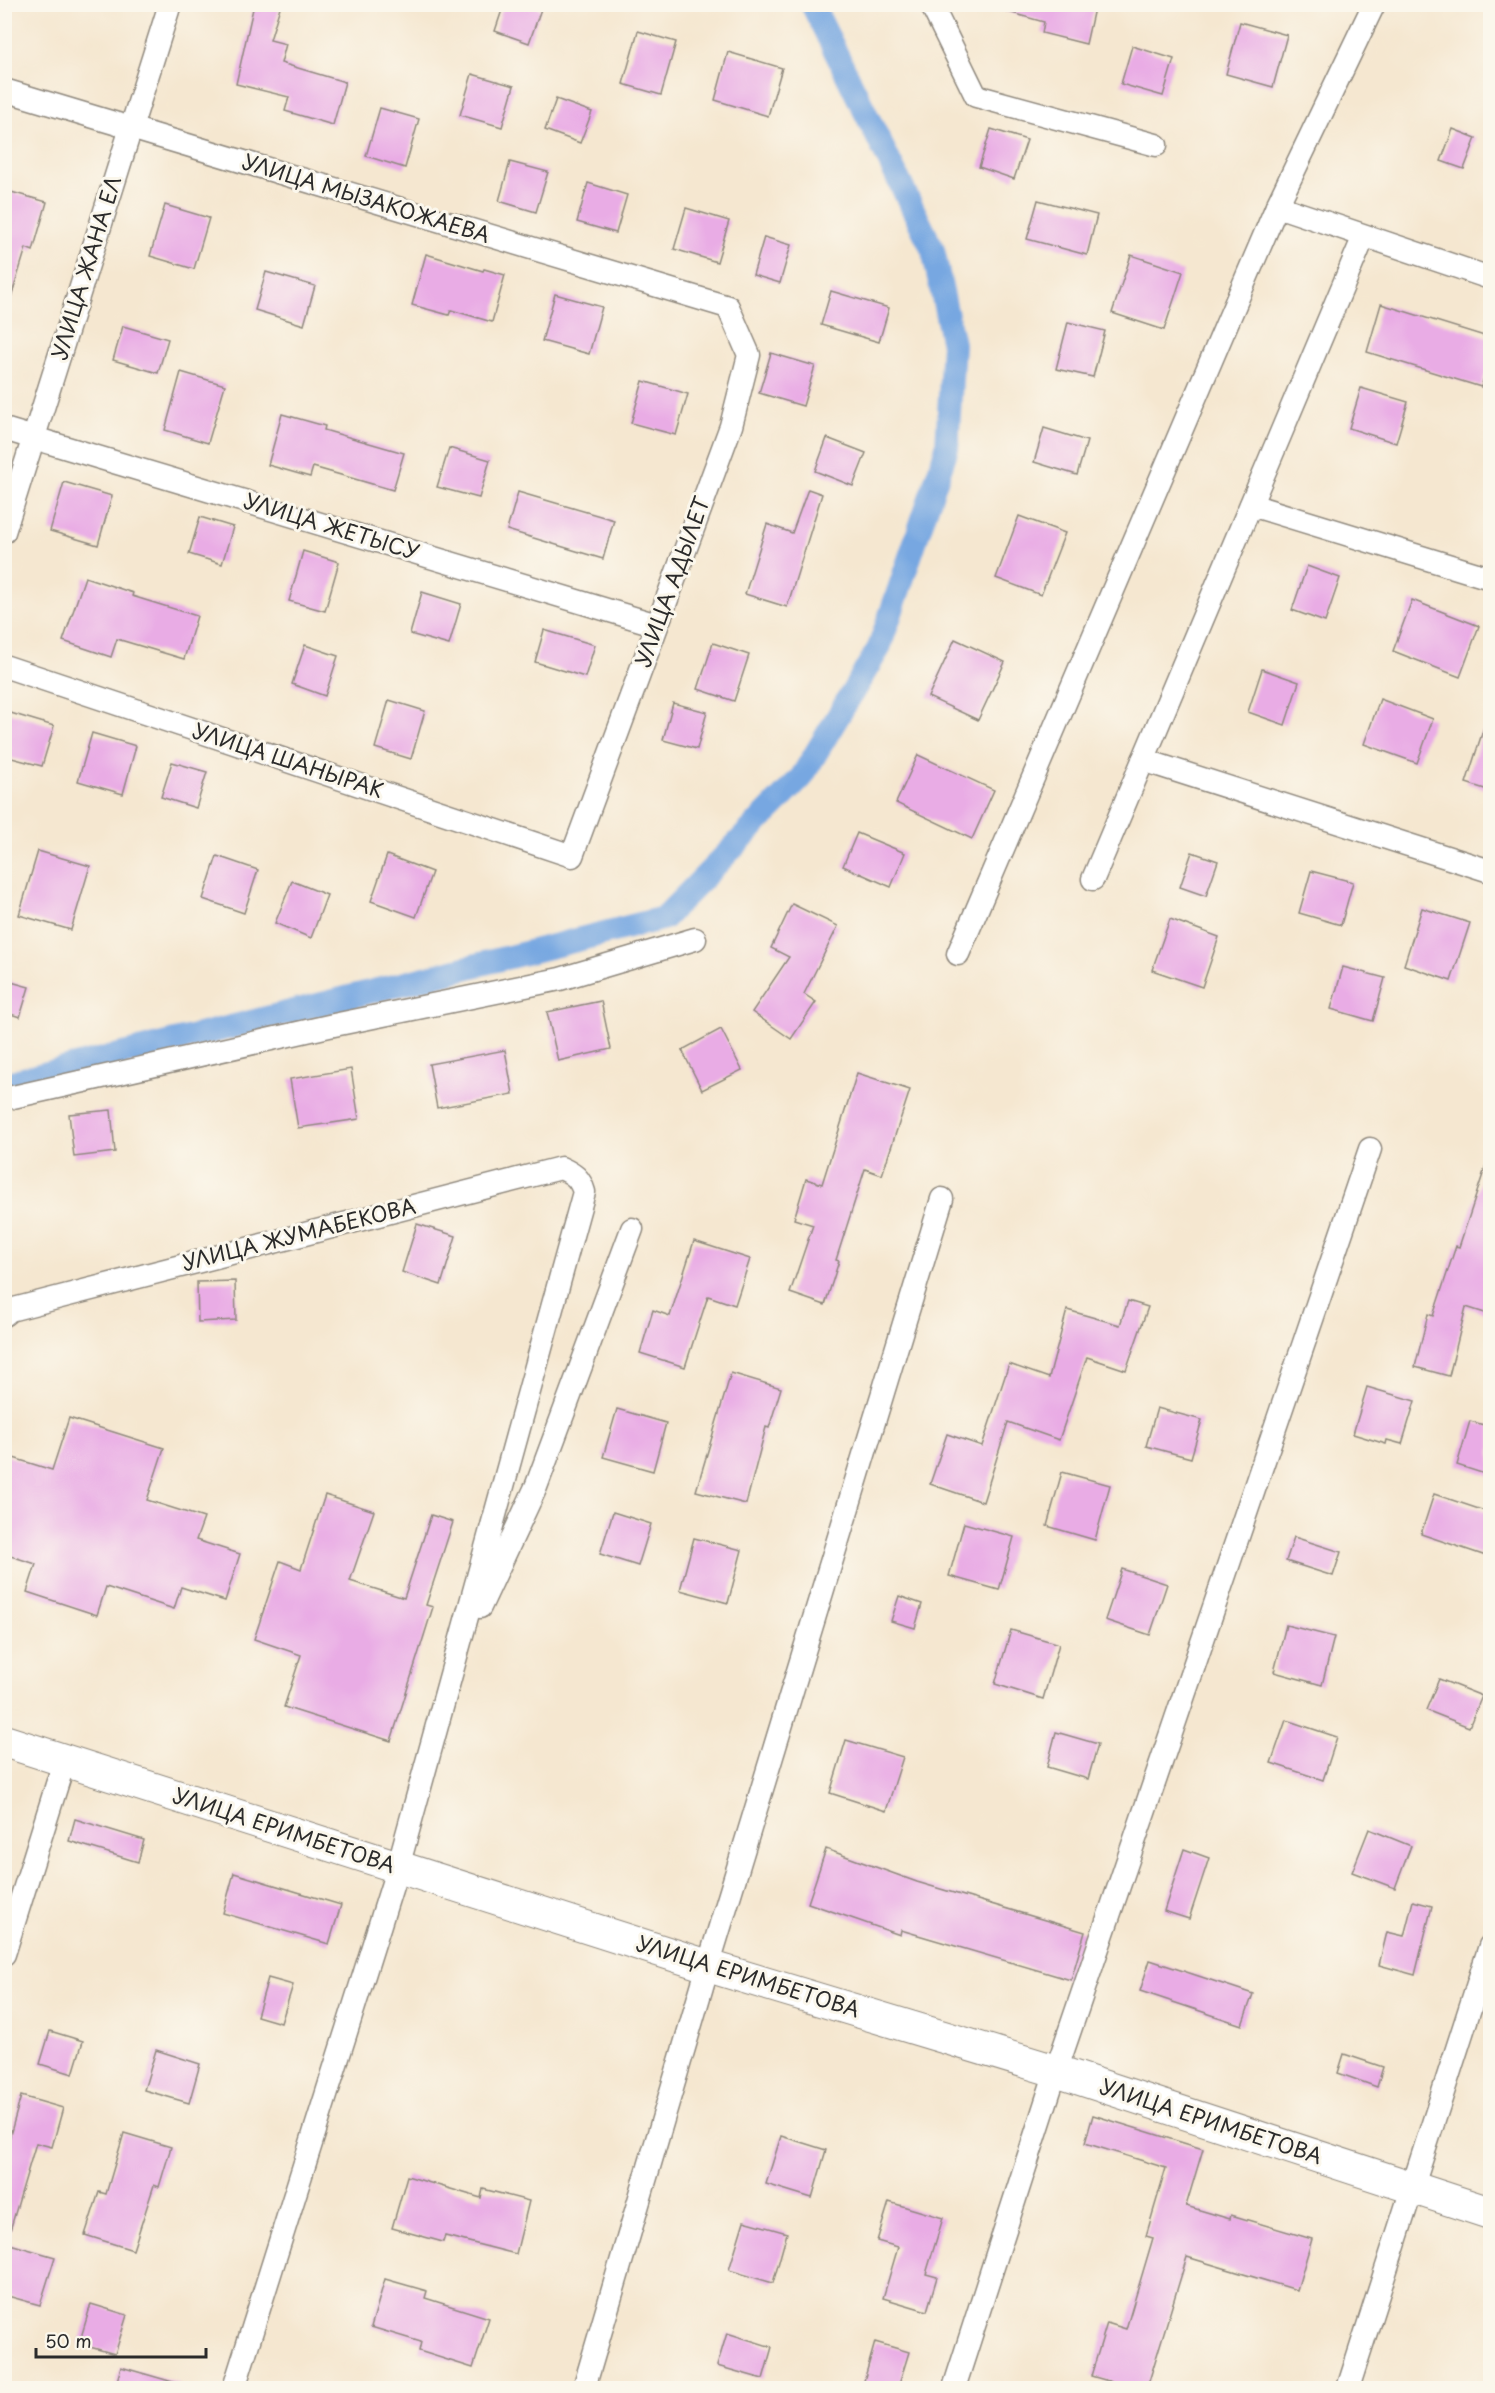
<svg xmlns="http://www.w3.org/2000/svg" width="1495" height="2393" viewBox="0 0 1495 2393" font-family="'Playpen Sans',sans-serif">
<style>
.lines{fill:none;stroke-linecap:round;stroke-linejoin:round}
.canal{stroke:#77a7e1;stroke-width:24}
.building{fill:#e9ace5}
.street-casing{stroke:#90897e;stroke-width:25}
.secondary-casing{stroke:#90897e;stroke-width:34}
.street{stroke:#fff;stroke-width:22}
.secondary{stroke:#fff;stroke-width:32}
.labels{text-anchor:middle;stroke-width:6;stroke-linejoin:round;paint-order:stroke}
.street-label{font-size:21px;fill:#2b2b2b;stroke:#fbf7ec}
</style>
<rect width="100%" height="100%" fill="#fbf7ec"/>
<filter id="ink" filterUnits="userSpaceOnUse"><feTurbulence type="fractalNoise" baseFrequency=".0167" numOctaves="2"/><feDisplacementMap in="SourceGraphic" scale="12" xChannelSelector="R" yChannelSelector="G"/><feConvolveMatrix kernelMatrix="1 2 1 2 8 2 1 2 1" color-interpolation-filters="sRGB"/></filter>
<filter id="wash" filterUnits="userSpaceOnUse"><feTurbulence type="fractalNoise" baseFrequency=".008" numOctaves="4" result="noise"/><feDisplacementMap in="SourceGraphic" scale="24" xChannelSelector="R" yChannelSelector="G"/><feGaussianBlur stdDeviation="1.35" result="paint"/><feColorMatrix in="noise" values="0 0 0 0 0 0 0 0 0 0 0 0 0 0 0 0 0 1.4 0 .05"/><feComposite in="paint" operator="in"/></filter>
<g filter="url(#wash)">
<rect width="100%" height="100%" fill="#f5e7d0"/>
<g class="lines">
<path class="canal" d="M4,1084L664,918L801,778L879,648L947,448L953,344L933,250L812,4"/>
</g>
<g id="blocks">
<g class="building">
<path d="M254,4H281L270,40L286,44L281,63L345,82L333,125L285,111L289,97L236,84Z"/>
<path d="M504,4H528L541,9L529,43L495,31Z"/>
<path d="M1001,4H1095L1086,44L1042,33L1044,22L1001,10Z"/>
<path d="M1240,22L1287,35L1273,87L1226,74Z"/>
<path d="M638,31L676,42L661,95L623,84Z"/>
<path d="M1132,46L1174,59L1163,96L1121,84Z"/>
<path d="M728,52L782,68L768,116L715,100Z"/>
<path d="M472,74L514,86L502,127L460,115Z"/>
<path d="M556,99L592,112L580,143L545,130Z"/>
<path d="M380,108L419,119L405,168L366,156Z"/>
<path d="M991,129L1027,140L1014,179L979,167Z"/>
<path d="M1453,129L1476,138L1464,169L1441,161Z"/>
<path d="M510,162L548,172L536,212L499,201Z"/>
<path d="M588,183L627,195L616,233L577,222Z"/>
<path d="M4,190L47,202L33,251L26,248L9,304L4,303Z"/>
<path d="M1038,200L1097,215L1087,255L1027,239Z"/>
<path d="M165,205L209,218L194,269L150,256Z"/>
<path d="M686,208L729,221L717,262L674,249Z"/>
<path d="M764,237L791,245L780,283L753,275Z"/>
<path d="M426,254L483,271L484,269L505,275L492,322L451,310L449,315L412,305Z"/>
<path d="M1131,255L1183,272L1164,330L1112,313Z"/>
<path d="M266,272L315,286L304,325L255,310Z"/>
<path d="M831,291L889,308L879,342L821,325Z"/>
<path d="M555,294L602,307L589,354L542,341Z"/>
<path d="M1381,304L1491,338V357L1481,387L1367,352Z"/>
<path d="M1068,322L1105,331L1093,377L1056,369Z"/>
<path d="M123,326L168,339L158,373L113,360Z"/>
<path d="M771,353L815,366L803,406L759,393Z"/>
<path d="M181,372L225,385L208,443L165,430Z"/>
<path d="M643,381L688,394L676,435L631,423Z"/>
<path d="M1361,388L1408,402L1396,443L1349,428Z"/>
<path d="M282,414L325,426L324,430L404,453L393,490L313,467L310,477L268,465Z"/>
<path d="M1044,428L1087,441L1077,475L1034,462Z"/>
<path d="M827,438L866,453L853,486L815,471Z"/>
<path d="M449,448L490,460L479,498L437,487Z"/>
<path d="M64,482L112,496L98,545L50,531Z"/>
<path d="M808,489L822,494L787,607L745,594L767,524L792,533Z"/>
<path d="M518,492L614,520L603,559L507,530Z"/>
<path d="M1019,516L1065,533L1041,595L996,578Z"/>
<path d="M200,517L233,527L222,564L189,554Z"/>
<path d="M303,551L339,562L325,611L289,601Z"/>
<path d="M1307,566L1340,578L1325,622L1292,610Z"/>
<path d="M85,577L133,593L132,596L197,616L184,659L117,639L111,657L63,641Z"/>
<path d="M422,592L461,604L449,645L410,634Z"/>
<path d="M1412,600L1479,626L1460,677L1393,651Z"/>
<path d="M544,630L595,645L585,677L535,662Z"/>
<path d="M955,639L1005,662L978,720L928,697Z"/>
<path d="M713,643L749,655L734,701L698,689Z"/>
<path d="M305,645L338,656L325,696L292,684Z"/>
<path d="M1262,669L1299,682L1285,725L1248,712Z"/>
<path d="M1380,699L1433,719L1417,763L1364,744Z"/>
<path d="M389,700L425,711L411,759L375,748Z"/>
<path d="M673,703L707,712L697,749L663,740Z"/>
<path d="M4,711L54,726L42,766L4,756Z"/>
<path d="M1487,718L1491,719V791L1466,783Z"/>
<path d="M92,733L136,746L123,794L78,781Z"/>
<path d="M918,755L994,790L972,839L896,803Z"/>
<path d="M172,762L207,772L196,808L161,797Z"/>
<path d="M857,833L905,853L891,887L843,866Z"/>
<path d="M38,851L90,866L71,930L19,915Z"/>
<path d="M1192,852L1218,861L1206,896L1180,887Z"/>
<path d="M387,855L432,872L416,917L371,901Z"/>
<path d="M217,856L258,870L244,913L203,899Z"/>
<path d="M1311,871L1353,882L1341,925L1299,913Z"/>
<path d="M292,881L327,895L311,938L275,923Z"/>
<path d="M792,904L838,926L804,994L816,1002L791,1039L752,1012L789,957L771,948Z"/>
<path d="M1422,908L1470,923L1451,981L1404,965Z"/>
<path d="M1170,919L1219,937L1202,987L1152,970Z"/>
<path d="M1343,967L1385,978L1373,1021L1331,1009Z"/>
<path d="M4,980L29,987L20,1017L4,1012Z"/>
<path d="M601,1001L611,1049L558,1061L547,1012Z"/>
<path d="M721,1029L742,1070L702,1090L682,1050Z"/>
<path d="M505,1050L513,1094L437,1108L429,1064Z"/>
<path d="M351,1069L359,1119L298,1128L290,1079Z"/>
<path d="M857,1073L910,1090L882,1175L865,1169L836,1260L839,1261L825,1305L790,1293L813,1225L794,1219L806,1179L822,1184Z"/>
<path d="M111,1110L115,1152L74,1157L69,1114Z"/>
<path d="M1487,1162H1491V1315L1466,1307L1449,1376L1415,1367L1428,1314L1433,1316L1456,1246L1459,1247Z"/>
<path d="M417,1224L456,1236L441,1285L402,1272Z"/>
<path d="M694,1241L750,1259L735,1305L708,1296L685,1367L640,1353L653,1310L670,1316Z"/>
<path d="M235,1281L236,1320L198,1322L197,1282Z"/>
<path d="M1128,1301L1148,1307L1126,1370L1087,1357L1059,1440L1008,1422L983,1502L930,1484L947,1434L982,1446L1009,1364L1049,1378L1067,1310L1120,1325Z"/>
<path d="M731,1373L781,1388L769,1428L766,1427L746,1504L696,1491Z"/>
<path d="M1367,1387L1415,1401L1402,1444L1387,1440L1386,1444L1353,1434Z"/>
<path d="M1157,1408L1202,1420L1191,1458L1146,1446Z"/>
<path d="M617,1409L666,1423L653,1471L603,1457Z"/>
<path d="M69,1418L164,1448L147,1500L204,1518L196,1540L240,1554L225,1601L181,1587L174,1609L106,1587L97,1615L27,1592L36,1564L4,1554V1455L52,1470Z"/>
<path d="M1470,1421L1491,1427V1476L1457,1465Z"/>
<path d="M1062,1472L1110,1485L1095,1540L1047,1526Z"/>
<path d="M1434,1494L1491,1513V1543L1486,1556L1421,1534Z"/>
<path d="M325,1495L374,1511L350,1581L404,1598L431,1515L453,1522L426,1605L433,1607L391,1741L284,1707L301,1655L254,1639L280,1561L301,1569Z"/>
<path d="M613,1512L651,1524L638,1566L600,1554Z"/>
<path d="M964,1523L1014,1537L999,1590L949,1576Z"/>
<path d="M1294,1537L1341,1552L1333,1576L1286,1561Z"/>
<path d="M694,1538L742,1550L728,1603L680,1590Z"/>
<path d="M1122,1569L1167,1584L1150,1635L1105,1620Z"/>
<path d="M899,1596L922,1604L915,1628L891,1621Z"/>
<path d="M1286,1625L1334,1637L1322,1685L1274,1672Z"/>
<path d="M1011,1630L1059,1644L1043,1699L995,1684Z"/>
<path d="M1439,1679L1482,1696L1469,1727L1426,1710Z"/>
<path d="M1286,1720L1337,1737L1323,1780L1271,1763Z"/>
<path d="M1056,1732L1098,1744L1088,1779L1047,1767Z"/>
<path d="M846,1740L903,1757L886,1811L830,1793Z"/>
<path d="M75,1819L144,1840L138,1862L69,1841Z"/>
<path d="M1369,1829L1411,1846L1395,1888L1352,1872Z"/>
<path d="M826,1849L917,1882L1085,1932L1071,1980L901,1930L900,1935L808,1903Z"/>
<path d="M1184,1849L1209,1858L1189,1919L1164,1911Z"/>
<path d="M234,1873L341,1905L329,1944L223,1913Z"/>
<path d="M1413,1901L1432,1906L1415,1975L1379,1965L1387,1932L1404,1936Z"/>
<path d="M1150,1960L1253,1994L1242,2025L1140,1991Z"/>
<path d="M268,1978L293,1985L281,2023L257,2016Z"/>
<path d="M50,2031L83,2041L73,2074L40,2064Z"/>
<path d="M156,2050L200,2064L189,2103L144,2090Z"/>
<path d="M1344,2054L1383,2067L1377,2087L1338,2073Z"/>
<path d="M21,2096L63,2108L52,2147L36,2143L9,2234H4V2157Z"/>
<path d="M1093,2115L1203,2149L1186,2206L1230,2219L1231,2215L1312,2239L1297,2290L1187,2257L1147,2388H1133L1091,2376L1107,2323L1126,2329L1153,2238L1146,2236L1166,2168L1085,2143Z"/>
<path d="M124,2133L171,2147L159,2187L154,2185L133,2250L85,2235L99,2192L106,2194Z"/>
<path d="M781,2136L826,2150L812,2198L766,2184Z"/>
<path d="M407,2176L481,2198L483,2189L529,2201L516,2254L445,2236L443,2242L392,2228Z"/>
<path d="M889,2202L943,2218L926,2274L937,2277L927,2311L883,2298L898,2247L877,2241Z"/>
<path d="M744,2221L787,2233L773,2283L729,2270Z"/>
<path d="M10,2244L55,2257L40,2305L4,2295V2264Z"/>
<path d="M385,2279L427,2291L425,2298L489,2318L473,2368L419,2351L421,2342L371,2327Z"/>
<path d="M91,2304L127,2315L115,2354L79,2344Z"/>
<path d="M727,2333L772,2347L763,2379L717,2366Z"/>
<path d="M875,2342L909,2352L898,2388H862Z"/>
<path d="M121,2367L180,2384L179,2388H115Z"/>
</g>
</g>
</g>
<g filter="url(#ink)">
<use href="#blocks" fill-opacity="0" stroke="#90897e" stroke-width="1.5"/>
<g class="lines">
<g class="street-casing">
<g id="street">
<path d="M931,4L976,96L1156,145"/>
<path d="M4,90L728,307L749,355L731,426L572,856L4,666"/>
<path d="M1277,206L1490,278"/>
<path d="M4,429L657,625"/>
<path d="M1251,505L1490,578"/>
<path d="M4,532L170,4"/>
<path d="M1143,760L1490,871"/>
<path d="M1093,879L1364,236"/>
<path d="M958,954L1277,206L1374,4"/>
<path d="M4,1099L329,1026L560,979L695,939"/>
<path d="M4,1315L10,1310L561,1168C574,1174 580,1178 584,1192L398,1867L234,2388"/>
<path d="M480,1607L536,1487L632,1229"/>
<path d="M4,1954L64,1762"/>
<path d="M584,2388L708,1966L942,1199"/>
<path d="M954,2388L1056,2071L1370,1149"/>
<path d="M1348,2388L1490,1946"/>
</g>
</g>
<g class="secondary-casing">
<path id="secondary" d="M4,1741L708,1966L1056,2071L1490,2213"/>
</g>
<use href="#street" class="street"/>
<use href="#secondary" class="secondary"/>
</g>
</g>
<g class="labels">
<g class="street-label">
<text transform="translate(366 199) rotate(17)" y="7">УЛИЦА МЫЗАКОЖАЕВА</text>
<text transform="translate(87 268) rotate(-73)" y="7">УЛИЦА ЖАНА ЕЛ</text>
<text transform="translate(331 527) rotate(17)" y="7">УЛИЦА ЖЕТЫСУ</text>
<text transform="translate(673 582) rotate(-70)" y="7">УЛИЦА АДЫЛЕТ</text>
<text transform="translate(288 761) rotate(18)" y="7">УЛИЦА ШАНЫРАК</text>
<text transform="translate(299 1235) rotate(-14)" y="7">УЛИЦА ЖУМАБЕКОВА</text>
<text transform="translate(284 1831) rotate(18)" y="7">УЛИЦА ЕРИМБЕТОВА</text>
<text transform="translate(748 1977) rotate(17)" y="7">УЛИЦА ЕРИМБЕТОВА</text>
<text transform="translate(1211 2122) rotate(18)" y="7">УЛИЦА ЕРИМБЕТОВА</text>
</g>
</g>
<rect width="1495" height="2393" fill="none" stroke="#fbf7ec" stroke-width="24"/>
<path d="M36 2348v9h170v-9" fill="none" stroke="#2b2b2b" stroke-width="3"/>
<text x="45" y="2348" font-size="18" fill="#2b2b2b" stroke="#fbf7ec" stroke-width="4.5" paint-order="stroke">50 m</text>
</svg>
